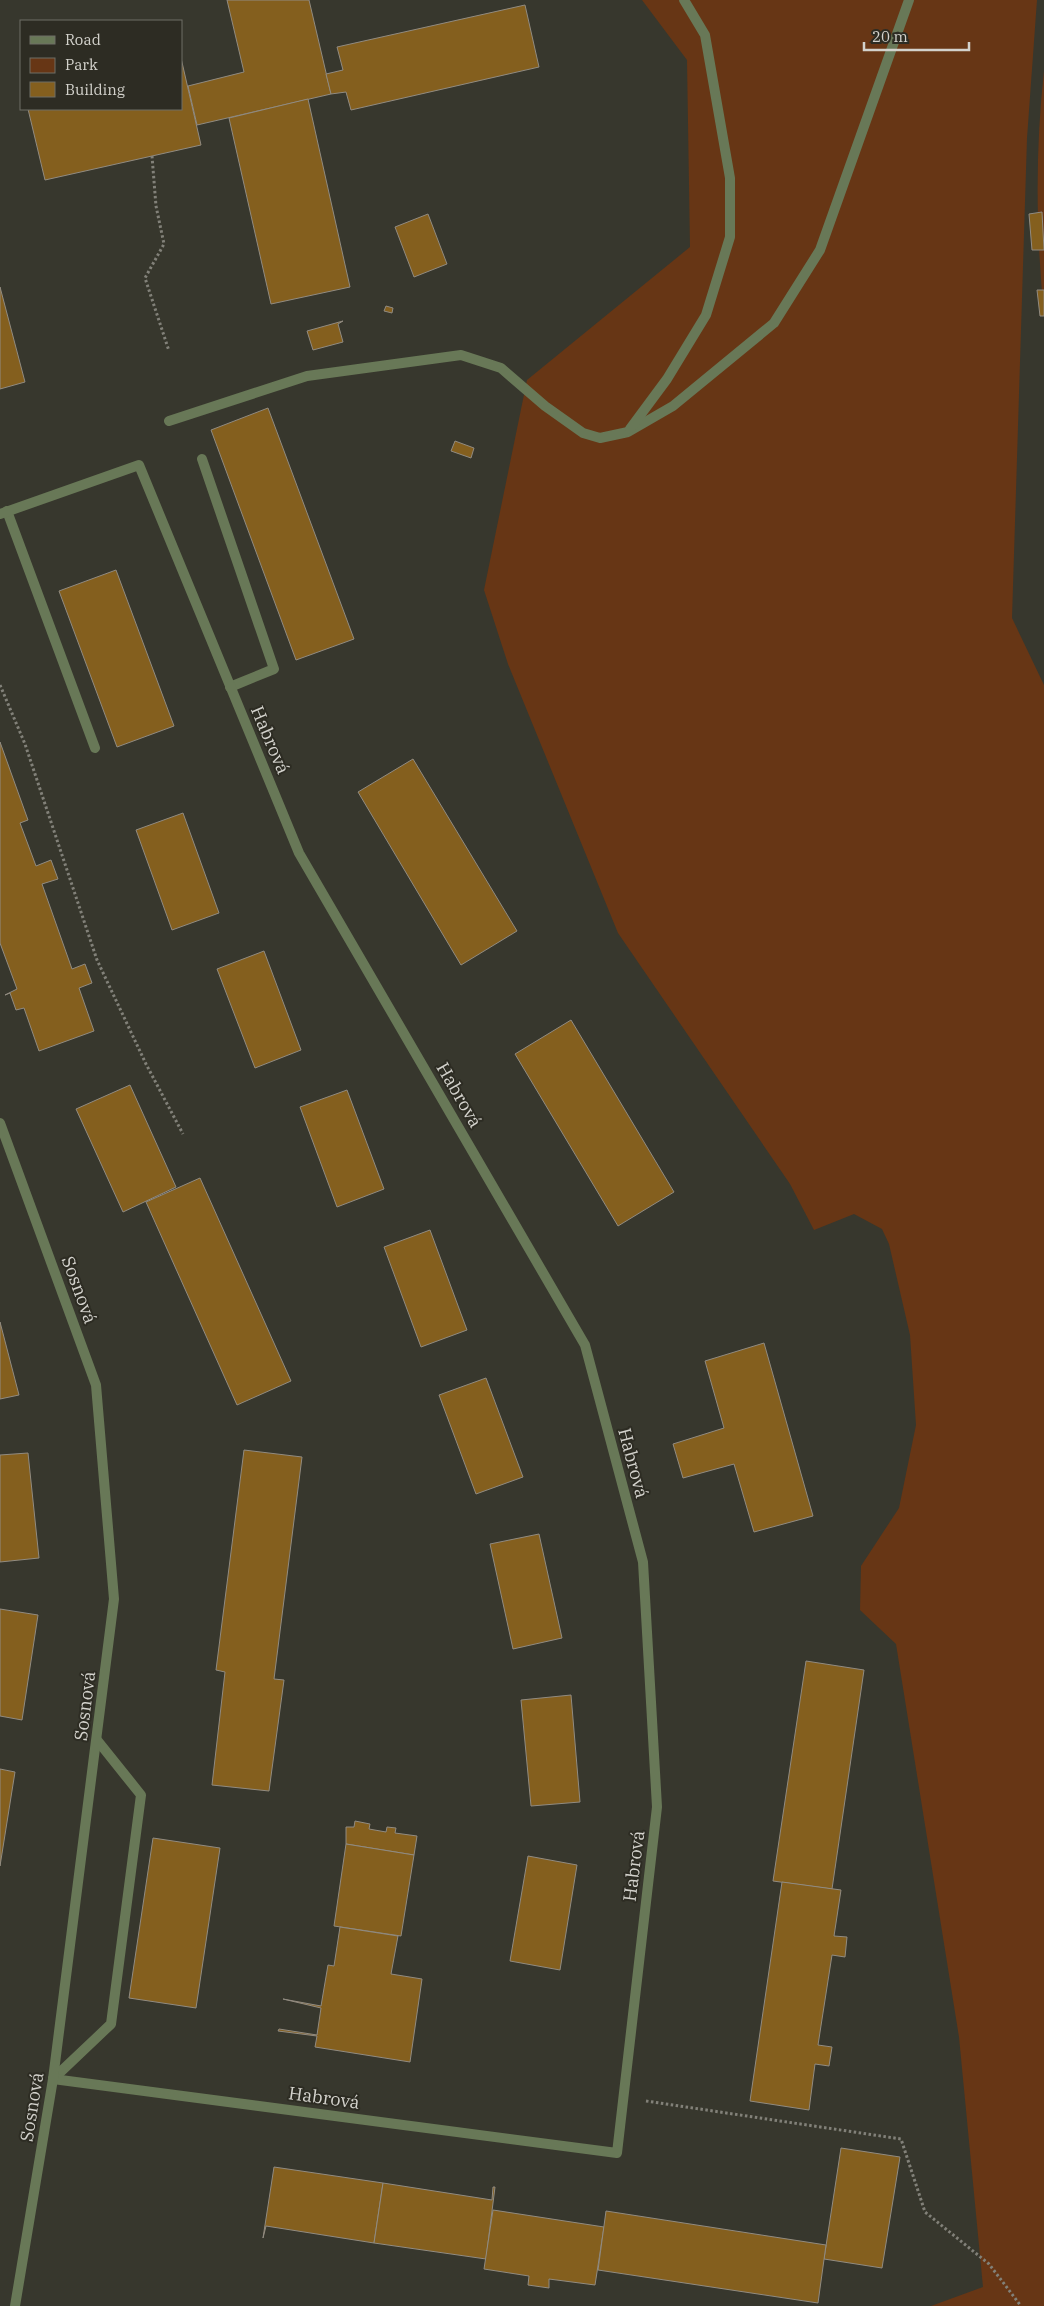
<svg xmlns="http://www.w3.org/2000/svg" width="1044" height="2306" viewBox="0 0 1044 2306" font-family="'IBM Plex Serif',serif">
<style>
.green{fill:#673615}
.building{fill:#845f1e;stroke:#918b81}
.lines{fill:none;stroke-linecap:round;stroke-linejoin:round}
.path{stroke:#828179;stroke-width:3;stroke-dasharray:2.5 2.5;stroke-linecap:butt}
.service{stroke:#687857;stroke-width:10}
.minor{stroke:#687857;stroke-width:10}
.labels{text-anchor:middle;stroke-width:4;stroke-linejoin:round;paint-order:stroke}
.street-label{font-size:18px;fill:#d3d2cc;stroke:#2d2c23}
</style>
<rect width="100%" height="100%" fill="#37372d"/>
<g class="green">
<path d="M642,0H1037L1027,138L1012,618L1044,685V2306H931L983,2287L959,2037L896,1644L860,1610L861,1566L899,1508L916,1425L910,1335L889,1244L882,1229L854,1214L814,1230L790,1184L618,933L508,664L484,590L527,380L690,247L687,60Z"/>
<path d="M1044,71V314C1036,234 1035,151 1044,71Z"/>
</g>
<g class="building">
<path d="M227,0H309L331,94L197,125L188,86L244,72Z"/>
<path d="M525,5L539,67L351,110L346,92L331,94L326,74L343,70L337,47Z"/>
<path d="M181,58L201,145L45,180L28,109H181Z"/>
<path d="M308,99L350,287L271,304L229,118Z"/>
<path d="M1042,212L1044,250H1032L1029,214Z"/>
<path d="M428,214L447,264L414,277L395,227Z"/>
<path d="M0,287L25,382L0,389Z"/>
<path d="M1037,290H1044V316H1040Z"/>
<path d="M386,306L393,308L392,313L384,311Z"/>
<path d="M343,321L338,324L343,342L313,350L307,331Z"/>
<path d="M268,408L354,639L296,660L211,430Z"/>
<path d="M455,441L474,448L471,458L451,451Z"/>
<path d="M116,570L174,726L117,747L59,591Z"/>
<path d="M0,742L28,820L20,823L36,866L51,860L58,879L42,884L72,969L85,964L92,983L79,988L94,1031L39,1051L24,1008L16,1010L10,993L5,995L17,989L0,943Z"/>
<path d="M413,759L517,931L461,965L358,792Z"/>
<path d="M183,813L219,913L172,930L136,830Z"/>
<path d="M264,951L301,1050L255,1068L217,969Z"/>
<path d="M571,1020L674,1192L618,1226L515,1054Z"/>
<path d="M130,1085L176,1187L123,1212L76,1109Z"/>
<path d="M347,1090L384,1189L337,1207L300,1107Z"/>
<path d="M200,1178L291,1381L237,1405L146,1202Z"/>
<path d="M430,1230L467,1330L421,1347L384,1247Z"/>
<path d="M0,1322L19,1395L0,1399Z"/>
<path d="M764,1343L813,1516L754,1532L734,1464L683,1478L673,1444L724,1428L705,1361Z"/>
<path d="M486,1378L523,1477L476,1494L439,1395Z"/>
<path d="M244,1450L302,1457L274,1679L284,1680L269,1791L212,1785L225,1672L216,1670Z"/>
<path d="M28,1453L39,1558L0,1562V1455Z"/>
<path d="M539,1534L562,1638L513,1649L490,1544Z"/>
<path d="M0,1609L38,1615L22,1720L0,1716Z"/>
<path d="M806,1661L864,1670L832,1889L773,1881Z"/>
<path d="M571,1695L580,1802L531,1806L521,1700Z"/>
<path d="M0,1769L15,1772L0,1866Z"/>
<path d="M355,1821L370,1824L369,1829L386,1832L387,1827L396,1828L395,1833L417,1836L414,1855L346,1844V1827H354Z"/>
<path d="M153,1838L220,1848L196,2008L129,1998Z"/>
<path d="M346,1844L414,1855L401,1936L334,1926Z"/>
<path d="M528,1856L577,1865L560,1970L510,1961Z"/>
<path d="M782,1882L841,1890L834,1936L847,1937L845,1957L832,1955L818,2045L832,2047L829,2066L815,2064L809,2110L750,2101Z"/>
<path d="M340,1927L398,1936L391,1974L422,1979L410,2062L315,2047L317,2036L278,2031L279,2029L317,2035L321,2008L283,1999L321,2006L328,1965L334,1966Z"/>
<path d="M841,2148L900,2157L882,2268L824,2259Z"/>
<path d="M274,2167L383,2183L374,2243L266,2226L263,2238Z"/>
<path d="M383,2183L492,2200L493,2187H495L486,2259L374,2243Z"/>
<path d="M493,2210L604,2227L595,2285L549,2279V2288L528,2285L529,2276L484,2269Z"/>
<path d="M606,2211L826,2245L818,2303L598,2270Z"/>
</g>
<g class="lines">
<g class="path">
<path d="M152,156L156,206L164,244L145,278L169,351"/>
<path d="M0,685L25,744L97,960L146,1064L183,1134"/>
<path d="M646,2101L901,2139L925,2212L989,2264L1021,2306"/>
</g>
<g class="service">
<path d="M169,421L307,376L461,355L501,368L545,406L583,433L600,438L628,432L673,406L774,323L820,250L909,0"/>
<path d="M630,429L667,379L706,315L730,237V178L705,35L684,0"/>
<path d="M202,459L274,669L230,687"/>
<path d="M7,511L95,748"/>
<path d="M53,2079L111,2024L141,1795L97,1740"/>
</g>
<g class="minor">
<path d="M0,514L139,465L299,853L585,1345L643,1562L657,1807L617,2153L53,2079"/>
<path d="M0,1123L96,1385L114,1599L53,2079L15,2306"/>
</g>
</g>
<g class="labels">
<g class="street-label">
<text transform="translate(270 740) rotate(67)" y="6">Habrová</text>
<text transform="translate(459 1095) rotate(60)" y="6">Habrová</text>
<text transform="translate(79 1290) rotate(70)" y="6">Sosnová</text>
<text transform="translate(633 1463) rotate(75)" y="6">Habrová</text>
<text transform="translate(85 1706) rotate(-83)" y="6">Sosnová</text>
<text transform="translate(634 1866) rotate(-83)" y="6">Habrová</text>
<text transform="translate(324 2098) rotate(8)" y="6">Habrová</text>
<text transform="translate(32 2107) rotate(-81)" y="6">Sosnová</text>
</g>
</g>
<rect x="20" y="20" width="162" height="90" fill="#2d2c23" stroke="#6f6e67"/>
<rect x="30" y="36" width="25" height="8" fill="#687857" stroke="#6f6e67"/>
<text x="65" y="45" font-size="15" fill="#d3d2cc">Road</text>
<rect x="30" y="58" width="25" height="15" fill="#673615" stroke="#6f6e67"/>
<text x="65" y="70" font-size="15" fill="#d3d2cc">Park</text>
<rect x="30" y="82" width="25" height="15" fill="#845f1e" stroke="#6f6e67"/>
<text x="65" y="95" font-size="15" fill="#d3d2cc">Building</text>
<path d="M864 42v8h105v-8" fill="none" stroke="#d3d2cc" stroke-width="2.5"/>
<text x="872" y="42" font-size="15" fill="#d3d2cc" stroke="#2d2c23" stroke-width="4" paint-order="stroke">20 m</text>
</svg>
